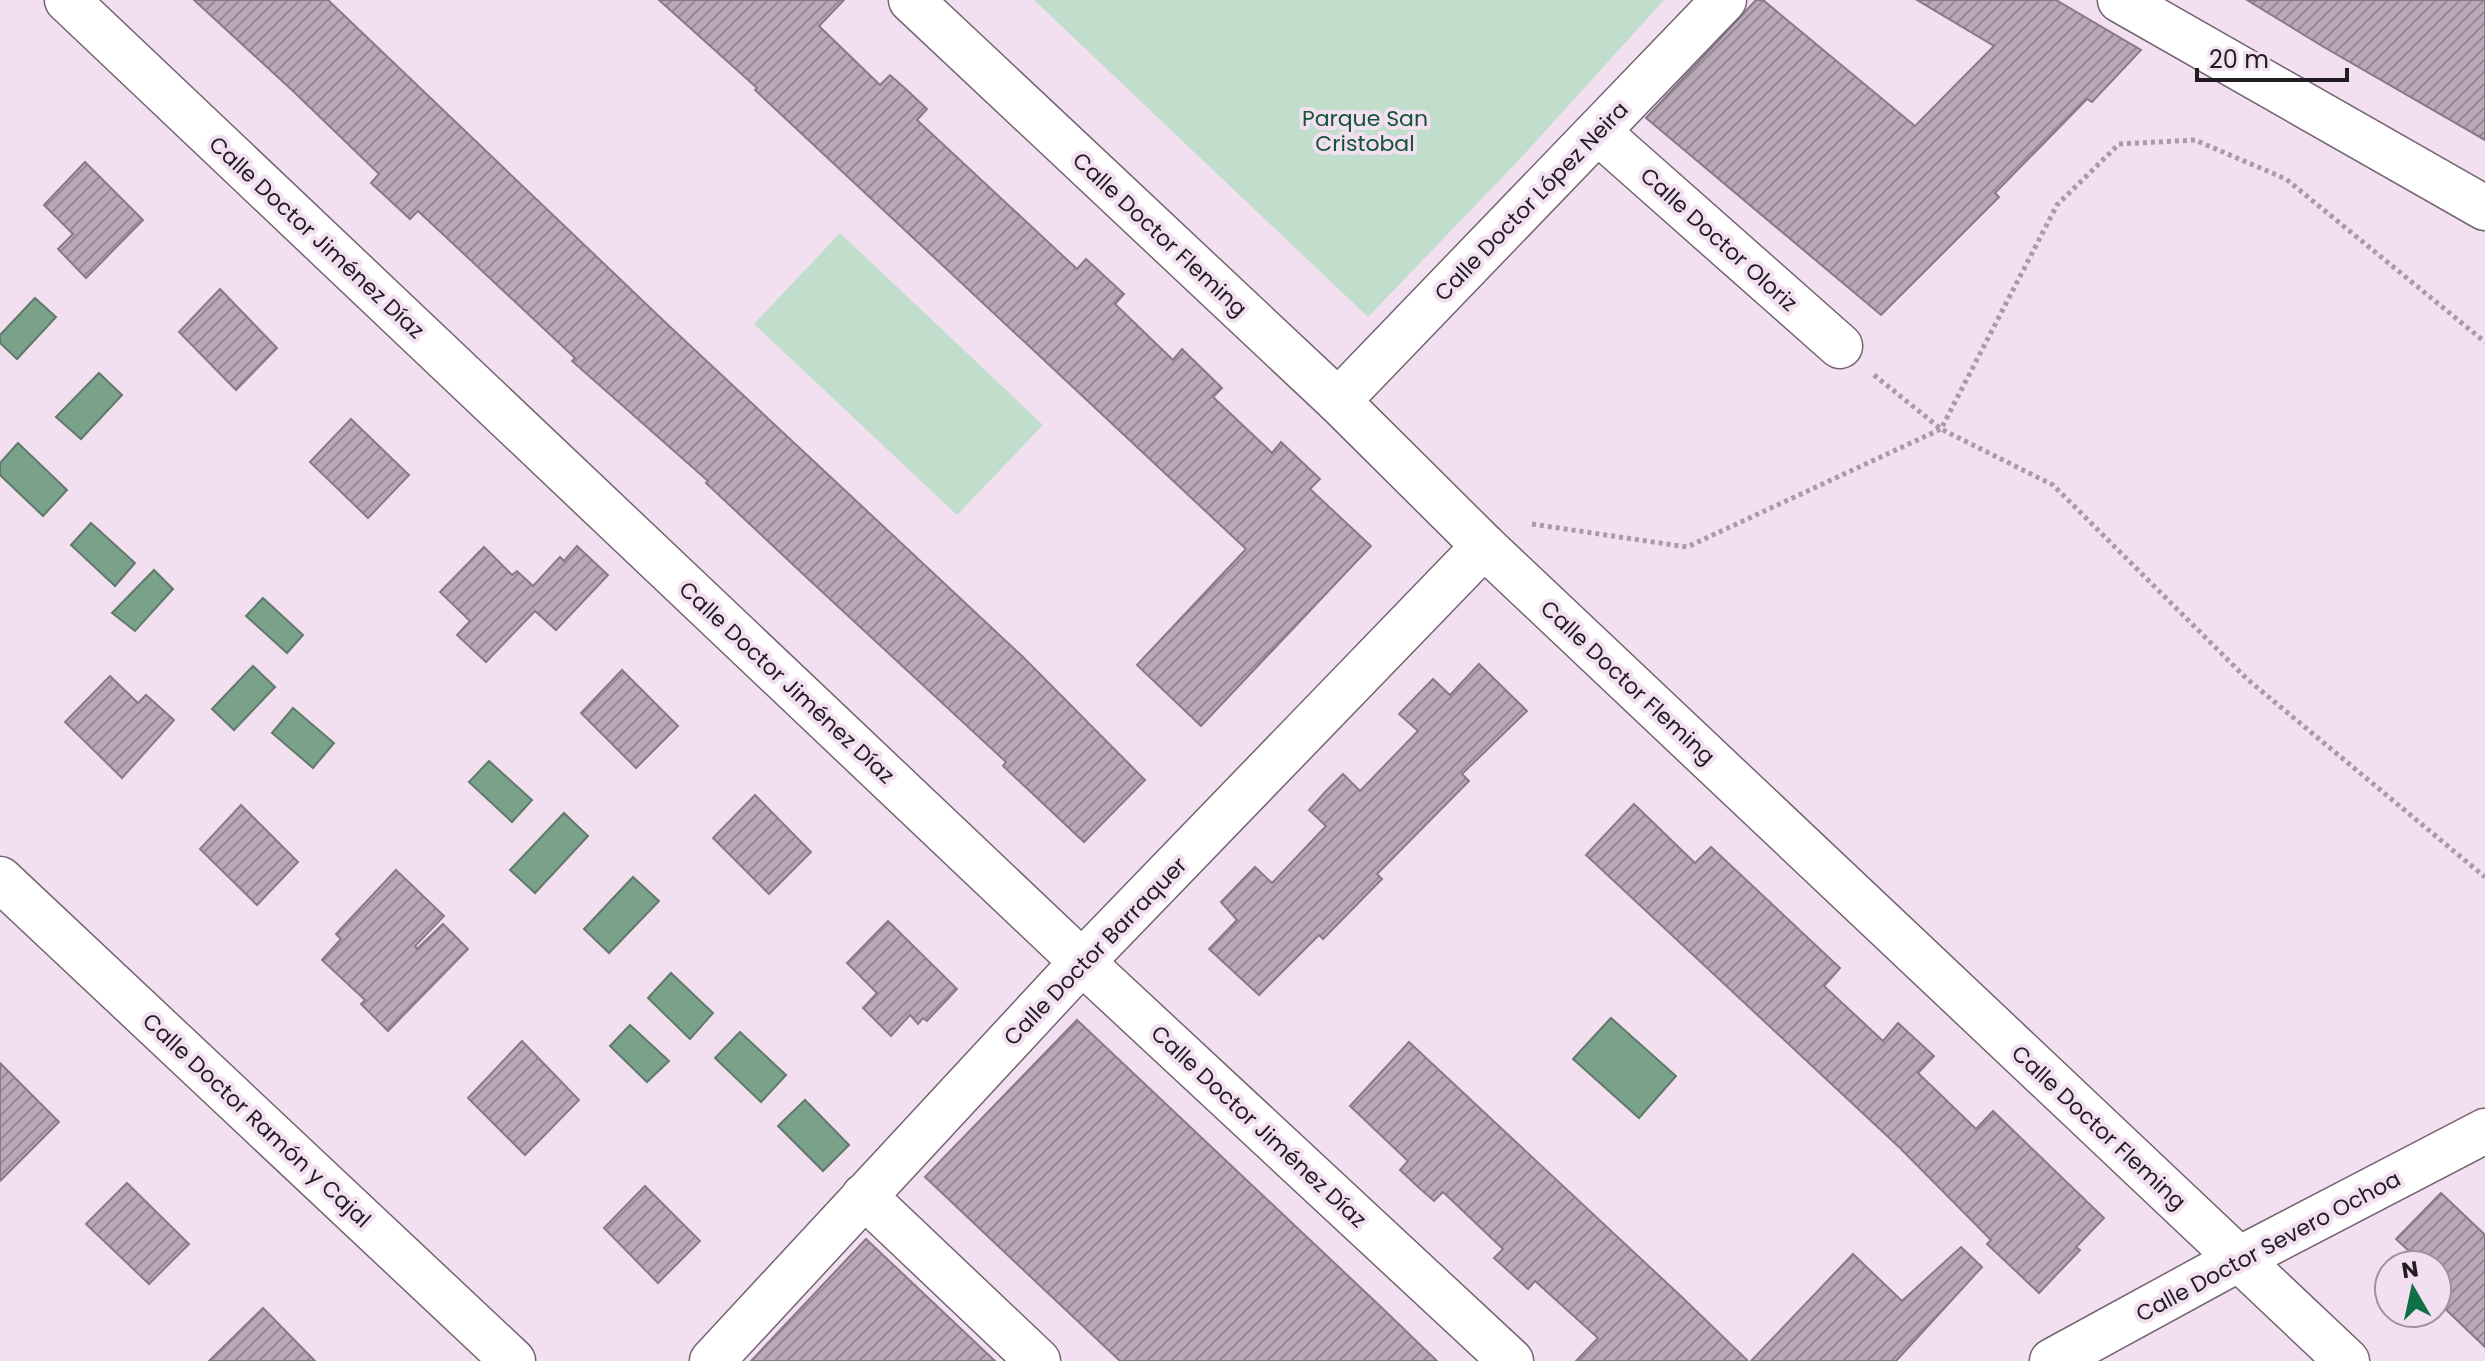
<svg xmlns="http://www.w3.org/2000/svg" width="2485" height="1361" viewBox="0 0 2485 1361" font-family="Poppins,sans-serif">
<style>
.park{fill:#c1decc}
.water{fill:#7aa189;stroke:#60796a;stroke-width:2}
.building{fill:url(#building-hatch);stroke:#897987;stroke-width:2}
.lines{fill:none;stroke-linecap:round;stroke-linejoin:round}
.minor-casing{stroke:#746472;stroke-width:47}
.path{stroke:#a89aa7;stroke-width:5;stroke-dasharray:4 4;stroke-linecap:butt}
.minor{stroke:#fff;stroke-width:44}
.labels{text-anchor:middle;stroke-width:8;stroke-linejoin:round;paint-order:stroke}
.park-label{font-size:22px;fill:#115535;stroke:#f2e0f0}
.street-label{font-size:22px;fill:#231c22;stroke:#f2e0f0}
</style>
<defs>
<pattern id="building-hatch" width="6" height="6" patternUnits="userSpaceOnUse" patternTransform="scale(2)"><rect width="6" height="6" fill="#b9a8b6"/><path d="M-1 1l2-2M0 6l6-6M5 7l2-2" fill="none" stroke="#968894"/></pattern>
</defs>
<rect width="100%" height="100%" fill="#f2e0f0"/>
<g class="park">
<path d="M1034,0H1664L1519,160L1368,317Z"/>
<path d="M840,233L1043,425L957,515L754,324Z"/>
</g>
<g class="water">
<path d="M35,298L56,317L17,359L0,343V335Z"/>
<path d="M99,373L122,395L81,439L56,417Z"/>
<path d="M18,443L67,490L43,516L0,475V463Z"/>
<path d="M91,523L135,563L115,586L71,545Z"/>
<path d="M154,570L173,589L135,631L112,613Z"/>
<path d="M263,598L303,635L287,653L246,616Z"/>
<path d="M253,666L275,687L234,730L212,709Z"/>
<path d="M293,708L334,743L313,768L272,733Z"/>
<path d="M489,761L532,800L512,822L469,782Z"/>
<path d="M564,813L588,836L535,893L510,870Z"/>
<path d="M633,877L659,901L609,953L584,929Z"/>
<path d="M671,973L713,1013L690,1039L648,998Z"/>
<path d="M1611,1018L1676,1076L1639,1118L1573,1059Z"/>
<path d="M630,1025L669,1061L647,1082L610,1046Z"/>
<path d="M740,1032L786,1075L761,1102L715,1058Z"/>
<path d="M805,1100L849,1145L823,1171L778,1126Z"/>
</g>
<g class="building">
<path d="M194,0H328L666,323L1022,656L1145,780L1084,842L1003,766L1006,762L804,575L706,483L708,481L572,361L575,358L448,239L418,211L410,219L371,183L379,174L294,92Z"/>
<path d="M659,0H844L819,26L880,85L890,75L908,91L927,109L917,120L1077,269L1086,259L1124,294L1115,304L1173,360L1182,349L1222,388L1213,397L1272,453L1281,442L1320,479L1310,489L1371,546L1201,726L1137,665L1246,549L755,90L757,88Z"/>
<path d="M1756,0H1763L1915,126L1994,46L1917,0H2056L2141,50L2092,102L2087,99L1995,193L1999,197L1881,315L1646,118Z"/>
<path d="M2247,0H2485V140L2322,46Z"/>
<path d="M85,162L143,220L86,278L58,249L73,234L44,205Z"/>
<path d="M220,289L277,348L236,390L179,332Z"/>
<path d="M351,419L409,475L368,518L310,462Z"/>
<path d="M577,546L608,575L556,630L535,611L486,662L457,635L470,621L440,592L484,547L512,575L517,571L533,586L560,557L564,561Z"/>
<path d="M1479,664L1527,711L1462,774L1469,781L1377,874L1382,879L1323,939L1319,935L1259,995L1209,949L1237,920L1221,902L1255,867L1272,883L1326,826L1309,810L1326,791L1343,774L1360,791L1418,731L1399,714L1433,679L1450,695Z"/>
<path d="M622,670L678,726L636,768L581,713Z"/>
<path d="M110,676L138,703L146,695L174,720L122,778L65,722Z"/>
<path d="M755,795L811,852L769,894L713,838Z"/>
<path d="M1634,804L1695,863L1711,847L1840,968L1824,986L1883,1041L1898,1023L1934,1056L1918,1073L1945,1099L1976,1129L1993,1111L2104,1218L2076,1247L2080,1250L2039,1293L1987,1244L1991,1240L1900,1148L1586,855Z"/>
<path d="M241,805L298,862L257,905L200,849Z"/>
<path d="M396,870L444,916L415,946L417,949L443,924L468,949L388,1031L361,1004L365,1000L322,960L341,939L336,934Z"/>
<path d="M888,921L957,989L927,1021L923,1018L918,1024L910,1015L891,1036L863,1008L877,993L847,963Z"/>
<path d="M1077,1020L1380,1306L1437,1361H1120L1016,1263L925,1177Z"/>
<path d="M522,1041L579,1100L525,1155L468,1098Z"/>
<path d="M1409,1042L1685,1300L1748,1361H1576L1598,1338L1535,1281L1528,1289L1494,1258L1503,1249L1443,1192L1434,1201L1417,1186L1400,1170L1408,1161L1350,1106Z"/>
<path d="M0,1063L59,1122L0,1181Z"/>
<path d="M127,1183L189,1244L149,1284L86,1224Z"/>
<path d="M645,1186L700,1241L658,1283L604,1228Z"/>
<path d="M2441,1193L2485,1235V1347L2437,1301V1265H2424L2396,1239Z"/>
<path d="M866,1239L995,1361H751Z"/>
<path d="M1961,1247L1982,1267L1896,1361H1751L1853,1254L1902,1301Z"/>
<path d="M263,1308L315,1361H209Z"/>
</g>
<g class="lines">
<g class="minor-casing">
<g id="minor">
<path d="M67,0L1082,962L1511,1361"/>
<path d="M911,0L1338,401L1484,546L2347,1361"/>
<path d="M2120,0L2485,208"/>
<path d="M1598,132L1840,346"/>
<path d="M1338,401L1724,0"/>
<path d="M0,879L513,1361"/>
<path d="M864,1196L1038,1361"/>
<path d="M712,1361L1082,962L1484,546"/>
<path d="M2052,1361L2239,1259L2485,1131"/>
</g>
</g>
<g class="path">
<path d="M1874,375L1941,429L2053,485L2247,679L2485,877"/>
<path d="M1532,524L1687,547L1941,429L2057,205L2119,144L2195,140L2286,179L2485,342"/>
</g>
<use href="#minor" class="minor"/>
</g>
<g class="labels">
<g class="park-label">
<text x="1365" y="126">Parque San<tspan x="1365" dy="25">Cristobal</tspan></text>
</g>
<g class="street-label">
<text transform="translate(1531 201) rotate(-46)" y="8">Calle Doctor López Neira</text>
<text transform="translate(1160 234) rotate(43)" y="8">Calle Doctor Fleming</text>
<text transform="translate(317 237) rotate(43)" y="8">Calle Doctor Jiménez Díaz</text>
<text transform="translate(1719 239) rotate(42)" y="8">Calle Doctor Oloriz</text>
<text transform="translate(787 682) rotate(43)" y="8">Calle Doctor Jiménez Díaz</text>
<text transform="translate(1628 682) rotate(43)" y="8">Calle Doctor Fleming</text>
<text transform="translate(1095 951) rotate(-46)" y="8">Calle Doctor Barraquer</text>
<text transform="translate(257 1120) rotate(43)" y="8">Calle Doctor Ramón y Cajal</text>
<text transform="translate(1259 1126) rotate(43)" y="8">Calle Doctor Jiménez Díaz</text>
<text transform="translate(2099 1127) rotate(43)" y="8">Calle Doctor Fleming</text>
<text transform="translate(2268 1246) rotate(-28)" y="8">Calle Doctor Severo Ochoa</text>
</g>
</g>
<g transform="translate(2413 1289) rotate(351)"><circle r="38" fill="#f2e0f0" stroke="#9f929e" stroke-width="2"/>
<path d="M0-6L14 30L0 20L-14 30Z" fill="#0f7045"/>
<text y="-12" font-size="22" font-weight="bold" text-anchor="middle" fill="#231c22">N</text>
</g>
<path d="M2197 68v12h150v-12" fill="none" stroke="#231c22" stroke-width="4"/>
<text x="2209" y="68" font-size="24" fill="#231c22" stroke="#f2e0f0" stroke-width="6" paint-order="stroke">20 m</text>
</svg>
